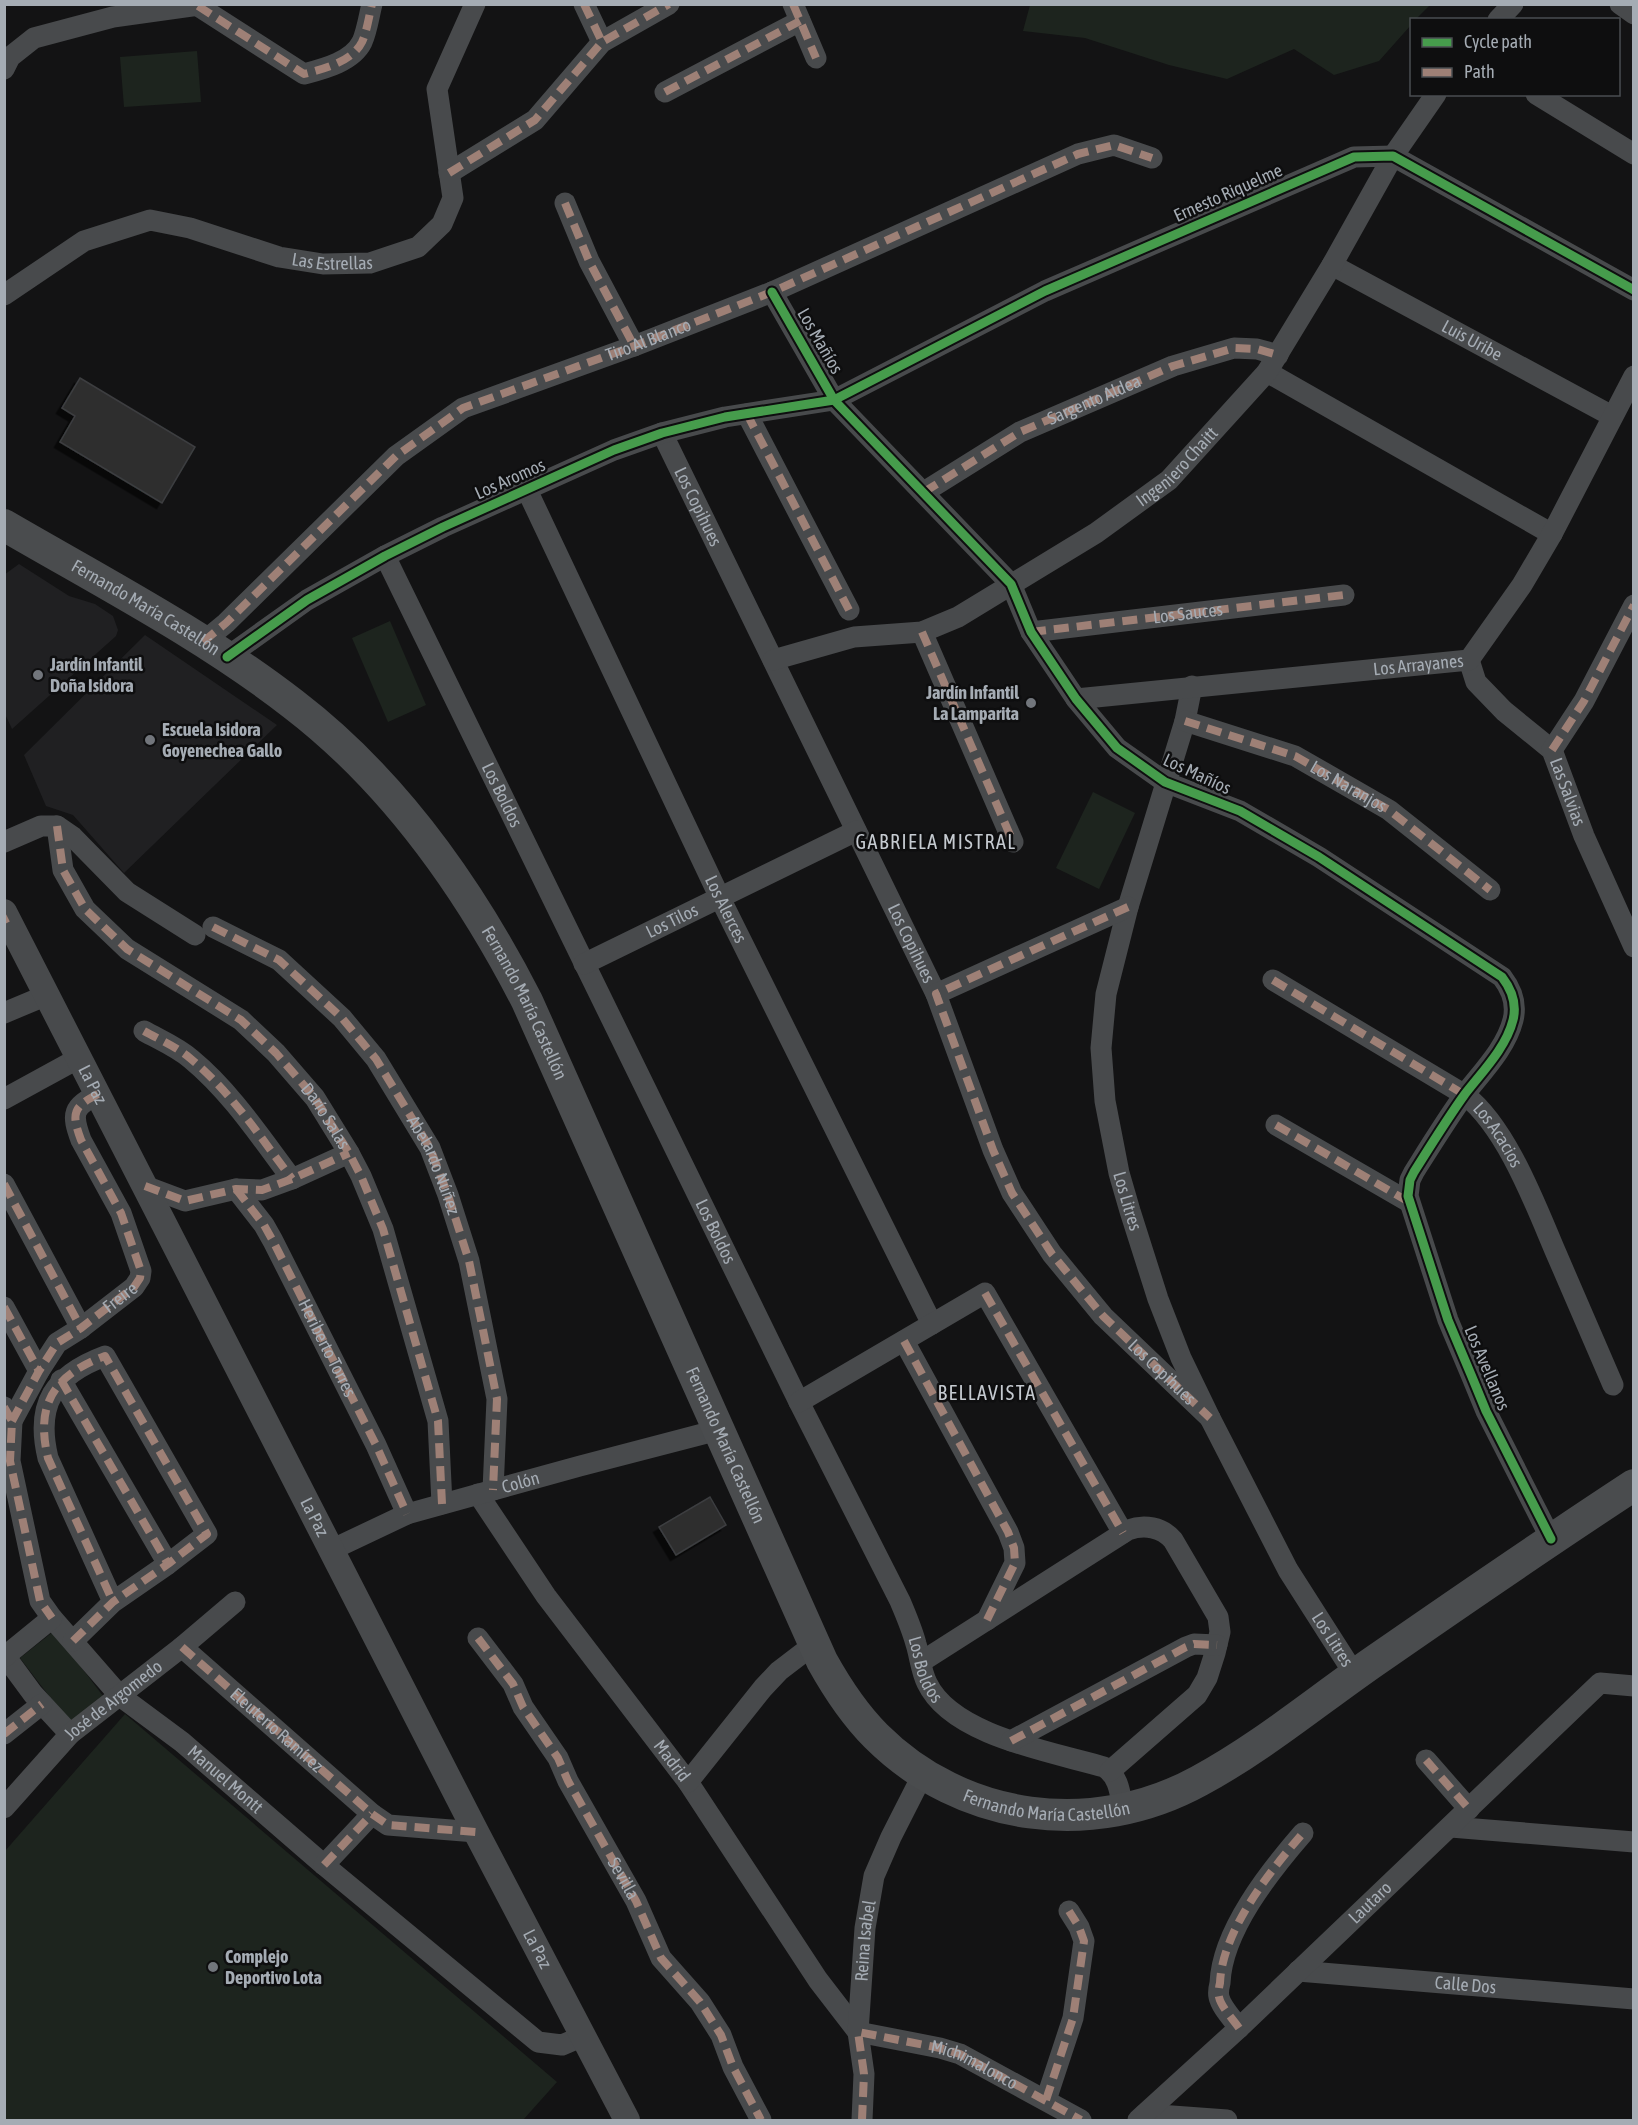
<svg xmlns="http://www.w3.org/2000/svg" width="1638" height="2125" viewBox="0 0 1638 2125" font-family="'Asap Condensed',sans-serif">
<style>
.built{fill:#202022}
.green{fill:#1d241e}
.building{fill:#2e2e2f;stroke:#3c3e40;stroke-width:1.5;filter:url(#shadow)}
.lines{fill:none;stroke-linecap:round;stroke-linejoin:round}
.minor{stroke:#484a4c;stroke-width:21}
.tertiary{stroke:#484a4c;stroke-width:26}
.primary{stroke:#4a4c4e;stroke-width:32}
.quiet{stroke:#9e8076;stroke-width:8;stroke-dasharray:15 8;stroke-linecap:butt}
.cycleway-casing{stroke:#0e0e0f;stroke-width:13}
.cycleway{stroke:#469c4c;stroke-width:9}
.poi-dot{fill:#72767c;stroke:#0e0e0f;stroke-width:2}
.labels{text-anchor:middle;stroke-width:5;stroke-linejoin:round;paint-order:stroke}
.street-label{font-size:18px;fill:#a5acb4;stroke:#0e0e0f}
.poi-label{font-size:18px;font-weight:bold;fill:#a5acb4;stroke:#0e0e0f;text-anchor:start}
.neighbourhood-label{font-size:20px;letter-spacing:1.5px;fill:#c5cad0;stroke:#0e0e0f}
</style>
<defs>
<filter id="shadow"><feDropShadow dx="-5.5" dy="5.5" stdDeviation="0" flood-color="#0009"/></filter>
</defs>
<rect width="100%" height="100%" fill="#131314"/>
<g class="built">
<path d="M19,564L69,596L95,604L113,616L118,630L116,636L12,729L5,714L4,575Z"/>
<path d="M145,635L277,725L124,873L73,815L46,806L24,755Z"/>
</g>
<g class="green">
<path d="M1030,5V4L1430,5L1416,19L1412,20L1411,25L1379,61L1334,75L1294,49L1227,79L1169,65L1085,38L1023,31Z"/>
<path d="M197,51L201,102L124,107L120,57Z"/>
<path d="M390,621L426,705L388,722L352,638Z"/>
<path d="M1093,792L1135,813L1099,889L1056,868Z"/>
<path d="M54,1631L106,1700L72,1726L20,1658Z"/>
<path d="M125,1714L557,2082L523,2120H5V1851Z"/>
</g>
<g class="building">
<path d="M80,378L195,447L162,503L60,442L75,416L62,408Z"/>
<path d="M710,1497L726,1525L676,1555L659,1527Z"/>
</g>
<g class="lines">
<g class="minor">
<path d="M584,4L602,42"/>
<path d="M793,4L816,58"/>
<path d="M1620,4L1634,14"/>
<path d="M198,6L304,74C323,69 352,62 362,42C367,31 369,16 372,4"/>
<path d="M1498,20L1513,4"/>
<path d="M4,69L10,57L34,38L113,17L206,4"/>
<path d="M665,92L800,21"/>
<path d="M1536,94L1634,154"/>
<path d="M449,173L535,120L602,42L669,4"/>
<path d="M565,203L589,261L634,346"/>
<path id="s1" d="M1332,265L1612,416"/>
<path d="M772,292L834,400L1011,584L1031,632L1076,699L1117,748L1165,782L1240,811L1319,857L1502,977C1512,990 1517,1004 1513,1020C1506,1048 1482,1072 1465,1094C1447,1119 1431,1145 1414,1172L1410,1180L1408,1196L1448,1320L1472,1377L1486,1411L1551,1539"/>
<path id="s2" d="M4,295L84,241L150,220L190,228L279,257L323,264L370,263L418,247L442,224L453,198L437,89L475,4"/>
<path d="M1267,372L1552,534"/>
<path d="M747,414L849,610"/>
<path id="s3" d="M662,433L936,994L993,1150L1012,1193L1052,1254L1103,1316L1210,1418"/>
<path id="s4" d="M527,490L720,898L932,1324"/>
<path id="s5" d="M924,492L1020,432L1173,366L1234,348L1257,349L1278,355"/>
<path id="s6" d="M385,556L799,1402L900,1601C906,1615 912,1629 916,1644C920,1657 921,1671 927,1683C952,1736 1053,1752 1104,1767C1119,1776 1120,1793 1123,1809"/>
<path d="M922,632L1013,842"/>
<path id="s7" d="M1031,632L1344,595"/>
<path d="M203,642L226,623L396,456L463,408L634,346L772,292L1078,154L1114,145L1152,158"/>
<path d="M227,657L307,600L385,556L443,527L614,450L662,433L725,417L834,400L1045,291L1354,157L1393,156L1634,290"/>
<path id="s8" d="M773,660L854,637L922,632L958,617L1096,533L1169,480L1267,372L1332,265L1393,156L1436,94"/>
<path id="s9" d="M1469,660L1476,682L1504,711L1552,750L1584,836L1634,947"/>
<path id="s10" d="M1192,686L1185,721L1128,907L1106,994L1101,1048L1105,1101L1119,1173L1130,1211L1158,1299L1181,1358L1210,1418L1288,1570L1355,1675"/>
<path id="s11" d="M1076,699L1469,660L1522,585L1552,534L1634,376"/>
<path d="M1185,721L1295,756L1389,810L1490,890"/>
<path d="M1552,750L1584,701L1634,605"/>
<path id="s12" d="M57,826L63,870L85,909L127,949L241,1020L276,1053L315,1098L349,1153L361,1176L383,1229L438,1421L442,1504"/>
<path d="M4,842L41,826H57L73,837L127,892L195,935"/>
<path d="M213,927L279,960L342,1018L376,1059L430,1148L448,1195L469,1261L497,1399L493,1490"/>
<path id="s13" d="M584,964L856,831"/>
<path id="s14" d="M1273,980L1465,1095C1507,1128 1535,1204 1556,1253C1575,1297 1594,1341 1613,1385"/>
<path d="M936,994L1128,907"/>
<path d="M4,1013L47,995"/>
<path d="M144,1031C160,1040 177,1047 191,1059C231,1092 261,1138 292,1179"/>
<path d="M4,1099L79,1058"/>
<path d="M1276,1125L1409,1202"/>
<path d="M4,1184L81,1328"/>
<path d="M145,1186L185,1201L236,1189L262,1190L292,1179L349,1153"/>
<path id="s15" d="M236,1189L264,1225L273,1241L376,1445L407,1514"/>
<path d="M4,1307L39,1371"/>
<path d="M904,1341L1008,1532L1014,1548L1015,1563L987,1620"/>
<path d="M61,1380L168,1564"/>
<path d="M799,1402L985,1293L1123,1533"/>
<path id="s16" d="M4,1407L12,1421L10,1461L40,1601L52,1618L120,1696L182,1742L324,1865L538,2042L562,2045L583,2036"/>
<path d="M12,1421L39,1371L57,1343L81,1328L134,1287L140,1278L141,1271L121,1213L81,1140C71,1113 73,1107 98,1094"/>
<path id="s17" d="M478,1494L546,1596L688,1782L818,1980L858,2032"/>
<path id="s18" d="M331,1550L407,1514L580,1466L718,1430"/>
<path id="s19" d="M478,1638L513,1684L523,1707L558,1758L568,1781L636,1901L661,1958L700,2002L721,2035L733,2067L761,2120"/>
<path d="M73,1641L113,1602L168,1564L207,1534L105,1356C54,1375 35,1404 48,1458L113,1602"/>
<path id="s20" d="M182,1647L372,1814L388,1825L476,1832"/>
<path d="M5,1656L33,1694L70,1734"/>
<path d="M4,1657L52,1618"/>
<path d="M921,1662L1128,1530C1144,1524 1162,1527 1173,1540L1218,1617L1220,1632L1215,1653L1207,1678L1197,1695L1110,1771"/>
<path d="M4,1734L42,1704"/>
<path d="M1011,1741L1186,1647L1194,1644L1217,1645"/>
<path d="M1426,1760L1469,1809"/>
<path d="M688,1782L763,1688L779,1671L813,1645"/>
<path id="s21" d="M4,1808L70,1734L182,1647L235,1602"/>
<path d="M1451,1827L1634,1842"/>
<path d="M324,1865L372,1814"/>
<path id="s22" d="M1298,1971L1634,1999"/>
<path d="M1239,2028C1233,2019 1221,2007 1219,1997C1218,1993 1219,1987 1220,1983C1222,1931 1270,1871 1303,1833"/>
<path d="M858,2032L940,2048L960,2054L1081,2120"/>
<path d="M1046,2100L1073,2018L1084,1941L1079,1927L1069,1911"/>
<path d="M1145,2114L1227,2120"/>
<path id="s23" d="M862,2120L864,2074L858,2032L865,1928L874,1876L891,1837L923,1774"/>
<path id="s24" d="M1138,2120L1239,2028L1600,1683L1634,1686"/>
</g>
<path class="tertiary" id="s25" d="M4,912L476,1832L627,2120"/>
<path class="primary" id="s26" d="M4,525C102,582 204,635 293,704C395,782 469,888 527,1001L822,1661C837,1688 854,1714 876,1736C962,1822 1093,1839 1199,1781C1262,1747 1318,1700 1376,1660C1461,1601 1547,1542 1634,1485"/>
<g class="quiet">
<path d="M584,4L602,42"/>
<path d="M793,4L816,58"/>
<path d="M198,6L304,74C323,69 352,62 362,42C367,31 369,16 372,4"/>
<path d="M665,92L800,21"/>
<path d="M449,173L535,120L602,42L669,4"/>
<path d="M565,203L589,261L634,346"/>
<path d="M747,414L849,610"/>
<path d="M924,492L1020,432L1173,366L1234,348L1257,349L1278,355"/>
<path d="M922,632L1013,842"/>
<path d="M1031,632L1344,595"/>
<path id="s27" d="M203,642L226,623L396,456L463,408L634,346L772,292L1078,154L1114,145L1152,158"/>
<path id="s28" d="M1185,721L1295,756L1389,810L1490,890"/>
<path d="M1552,750L1584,701L1634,605"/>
<path d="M57,826L63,870L85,909L127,949L241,1020L276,1053L315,1098L349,1153L361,1176L383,1229L438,1421L442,1504"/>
<path d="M1128,907L936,994L993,1150L1012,1193L1052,1254L1103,1316L1210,1418"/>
<path d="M4,920L8,918"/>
<path id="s29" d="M213,927L279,960L342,1018L376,1059L430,1148L448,1195L469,1261L497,1399L493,1490"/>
<path d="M1273,980L1465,1095"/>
<path d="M144,1031C160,1040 177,1047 191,1059C231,1092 261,1138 292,1179"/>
<path d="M1276,1125L1409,1202"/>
<path d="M4,1184L81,1328"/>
<path d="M145,1186L185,1201L236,1189L262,1190L292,1179L349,1153"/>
<path d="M236,1189L264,1225L273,1241L376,1445L407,1514"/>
<path d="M985,1293L1123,1533"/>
<path d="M4,1307L39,1371"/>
<path d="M904,1341L1008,1532L1014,1548L1015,1563L987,1620"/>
<path d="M61,1380L168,1564"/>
<path d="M4,1407L12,1421L10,1461L40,1601L52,1618"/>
<path id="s30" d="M12,1421L39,1371L57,1343L81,1328L134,1287L140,1278L141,1271L121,1213L81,1140C71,1113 73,1107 98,1094"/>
<path d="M478,1638L513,1684L523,1707L558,1758L568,1781L636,1901L661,1958L700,2002L721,2035L733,2067L761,2120"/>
<path d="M73,1641L113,1602L168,1564L207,1534L105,1356C54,1375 35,1404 48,1458L113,1602"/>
<path d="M182,1647L372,1814L388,1825L476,1832"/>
<path d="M4,1734L42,1704"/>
<path d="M1011,1741L1186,1647L1194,1644L1217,1645"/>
<path d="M1426,1760L1469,1809"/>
<path d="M324,1865L372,1814"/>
<path d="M1239,2028C1233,2019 1221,2007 1219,1997C1218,1993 1219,1987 1220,1983C1222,1931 1270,1871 1303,1833"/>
<path d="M1046,2100L1073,2018L1084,1941L1079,1927L1069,1911"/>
<path id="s31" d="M862,2120L864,2074L858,2032L940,2048L960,2054L1081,2120"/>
</g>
<g class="cycleway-casing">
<g id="cycleway">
<path d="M772,292L834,400L1011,584L1031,632L1076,699L1117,748L1165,782L1240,811L1319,857L1502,977C1512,990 1517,1004 1513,1020C1506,1048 1482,1072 1465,1094C1447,1119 1431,1145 1414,1172L1410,1180L1408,1196L1448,1320L1472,1377L1486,1411L1551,1539"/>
<path d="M227,657L307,600L385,556L443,527L614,450L662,433L725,417L834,400L1045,291L1354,157L1393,156L1634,290"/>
</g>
</g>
<use href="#cycleway" class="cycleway"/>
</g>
<g class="poi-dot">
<circle cx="38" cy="675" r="6"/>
<circle cx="1031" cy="703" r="6"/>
<circle cx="150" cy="740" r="6"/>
<circle cx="213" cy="1967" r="6"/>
</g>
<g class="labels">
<g class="street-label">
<text transform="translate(1228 193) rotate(-24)" y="6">Ernesto Riquelme</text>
<text dy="6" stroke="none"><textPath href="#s2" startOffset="354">Las Estrellas</textPath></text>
<text dy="6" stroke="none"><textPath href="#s27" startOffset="548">Tiro Al Blanco</textPath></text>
<text dy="6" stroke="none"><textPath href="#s1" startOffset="159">Luis Uribe</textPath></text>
<text transform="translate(820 341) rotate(60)" y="6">Los Mañíos</text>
<text dy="6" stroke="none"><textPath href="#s5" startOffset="194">Sargento Aldea</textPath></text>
<text dy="6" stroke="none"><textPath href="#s8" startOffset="458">Ingeniero Chaitt</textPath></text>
<text transform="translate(510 479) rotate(-24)" y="6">Los Aromos</text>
<text dy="6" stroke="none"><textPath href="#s3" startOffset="82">Los Copihues</textPath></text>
<text dy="6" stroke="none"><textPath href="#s26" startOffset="164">Fernando María Castellón</textPath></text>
<text dy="6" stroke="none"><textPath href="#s7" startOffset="158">Los Sauces</textPath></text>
<text dy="6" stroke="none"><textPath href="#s11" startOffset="344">Los Arrayanes</textPath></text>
<text transform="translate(1197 774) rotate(25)" y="6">Los Mañíos</text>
<text dy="6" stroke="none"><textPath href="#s28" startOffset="177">Los Naranjos</textPath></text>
<text dy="6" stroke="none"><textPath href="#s9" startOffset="170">Las Salvias</textPath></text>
<text dy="6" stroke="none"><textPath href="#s6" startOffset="266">Los Boldos</textPath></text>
<text dy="6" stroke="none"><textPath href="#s4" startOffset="464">Los Alerces</textPath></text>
<text dy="6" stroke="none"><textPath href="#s13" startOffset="98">Los Tilos</textPath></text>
<text dy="6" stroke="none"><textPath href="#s3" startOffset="568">Los Copihues</textPath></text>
<text dy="6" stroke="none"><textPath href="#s26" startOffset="722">Fernando María Castellón</textPath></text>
<text dy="6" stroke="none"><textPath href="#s25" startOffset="194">La Paz</textPath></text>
<text dy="6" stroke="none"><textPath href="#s12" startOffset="410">Darío Salas</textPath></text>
<text dy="6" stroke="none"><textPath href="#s14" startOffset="276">Los Acacios</textPath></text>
<text dy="6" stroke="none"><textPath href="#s29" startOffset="334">Abelardo Núñez</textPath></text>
<text dy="6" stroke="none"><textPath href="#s10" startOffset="530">Los Litres</textPath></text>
<text dy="6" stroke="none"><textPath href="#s6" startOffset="752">Los Boldos</textPath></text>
<text dy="6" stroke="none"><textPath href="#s30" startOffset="168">Freire</textPath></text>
<text dy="6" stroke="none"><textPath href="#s15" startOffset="184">Heriberto Torres</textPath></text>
<text transform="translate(1487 1368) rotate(67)" y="6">Los Avellanos</text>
<text dy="6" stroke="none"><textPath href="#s3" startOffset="1072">Los Copihues</textPath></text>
<text dy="6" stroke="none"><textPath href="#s26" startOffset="1208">Fernando María Castellón</textPath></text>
<text dy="6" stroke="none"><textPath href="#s18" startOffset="202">Colón</textPath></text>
<text dy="6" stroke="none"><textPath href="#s25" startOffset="680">La Paz</textPath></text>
<text dy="6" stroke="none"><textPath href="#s10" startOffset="1016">Los Litres</textPath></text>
<text dy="6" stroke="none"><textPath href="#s6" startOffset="1238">Los Boldos</textPath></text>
<text dy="6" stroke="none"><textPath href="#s21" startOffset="154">José de Argomedo</textPath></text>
<text dy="6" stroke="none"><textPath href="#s20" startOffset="126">Eleuterio Ramírez</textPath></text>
<text dy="6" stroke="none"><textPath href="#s17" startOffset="330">Madrid</textPath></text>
<text dy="6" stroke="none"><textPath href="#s16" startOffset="458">Manuel Montt</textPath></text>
<text dy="6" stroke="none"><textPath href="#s26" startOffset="1728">Fernando María Castellón</textPath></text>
<text dy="6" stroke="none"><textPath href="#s19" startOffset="282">Sevilla</textPath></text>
<text dy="6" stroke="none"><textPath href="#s24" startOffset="318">Lautaro</textPath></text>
<text dy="6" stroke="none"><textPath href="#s23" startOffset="180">Reina Isabel</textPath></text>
<text dy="6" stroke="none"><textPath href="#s25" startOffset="1166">La Paz</textPath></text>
<text dy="6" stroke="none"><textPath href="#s22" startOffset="168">Calle Dos</textPath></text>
<text dy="6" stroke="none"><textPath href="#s31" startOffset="210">Michimalonco</textPath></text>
</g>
<g class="poi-label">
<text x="50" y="671">Jardín Infantil<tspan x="50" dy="21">Doña Isidora</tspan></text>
<text x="1019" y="699" text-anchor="end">Jardín Infantil<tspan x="1019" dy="21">La Lamparita</tspan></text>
<text x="162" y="736">Escuela Isidora<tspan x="162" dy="21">Goyenechea Gallo</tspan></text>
<text x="225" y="1963">Complejo<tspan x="225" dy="21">Deportivo Lota</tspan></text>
</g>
<g class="neighbourhood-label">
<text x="936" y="849">GABRIELA MISTRAL</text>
<text x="987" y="1400">BELLAVISTA</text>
</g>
</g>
<rect width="1638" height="2125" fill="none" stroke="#a5acb4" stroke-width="12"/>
<rect x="1410" y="18" width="210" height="78" fill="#0e0e0f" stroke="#4a4d51" stroke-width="1.5"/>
<rect x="1422" y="38" width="30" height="9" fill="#469c4c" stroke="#4a4d51" stroke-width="1.5"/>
<text x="1464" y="48" font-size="18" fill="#a5acb4">Cycle path</text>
<rect x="1422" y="68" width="30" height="9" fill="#9e8076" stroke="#4a4d51" stroke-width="1.5"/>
<text x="1464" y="78" font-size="18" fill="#a5acb4">Path</text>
</svg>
